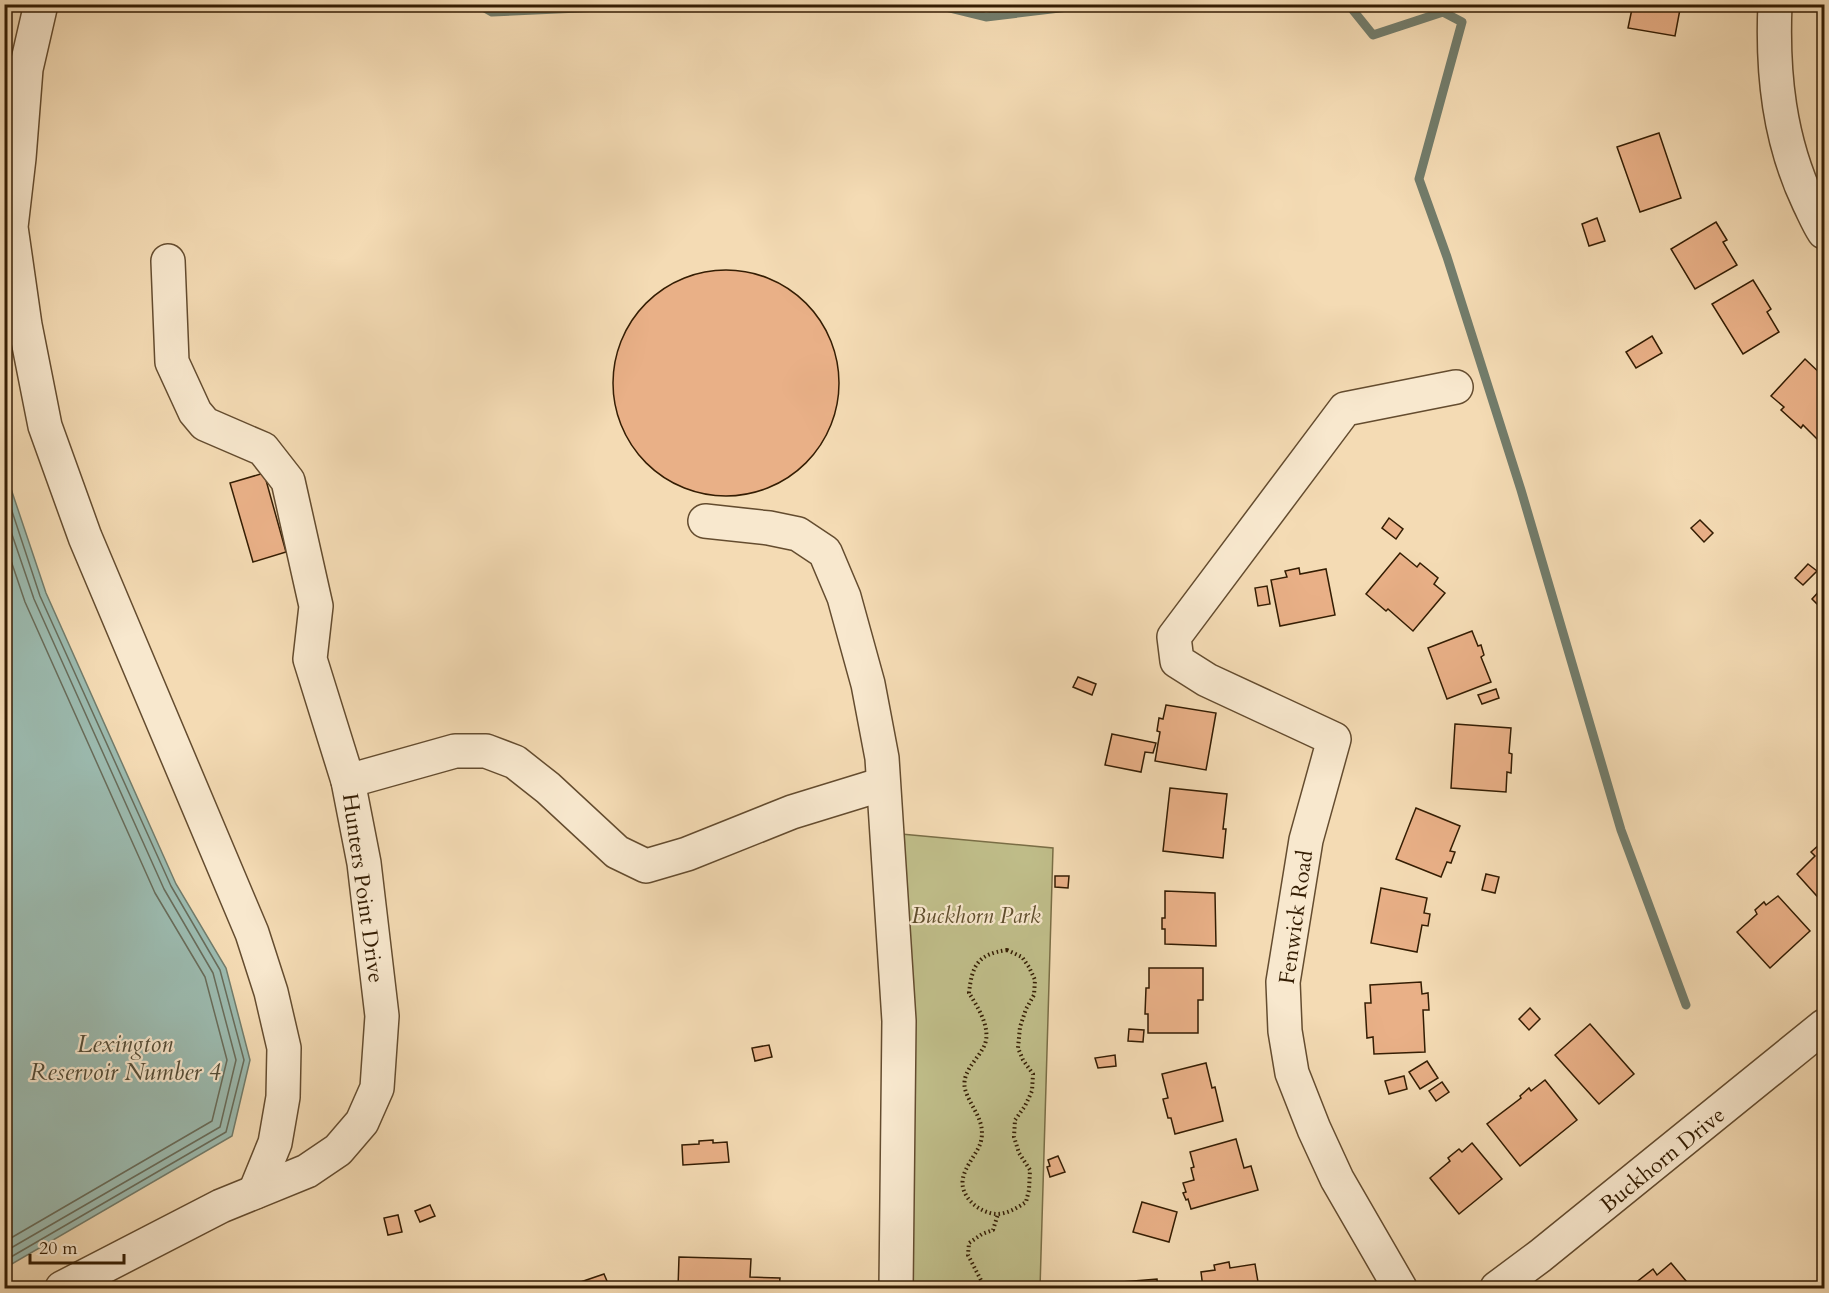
<svg xmlns="http://www.w3.org/2000/svg" width="1829" height="1293" viewBox="0 0 1829 1293" font-family="Cardo,serif">
<style>
.green{fill:#c0be8a;stroke:#7a6e46;stroke-width:1.5}
.water{fill:#9cbbb0;stroke:#727c6b;stroke-width:1.5}
.lines{fill:none;stroke-linecap:round;stroke-linejoin:round}
.shore{stroke:#686c5a;stroke-width:1.5}
.stream{stroke:#727c6b;stroke-width:9}
.building{fill:#e9b087;stroke:#341d03;stroke-width:1.5}
.minor-casing{stroke:#644c2f;stroke-width:36}
.path{stroke:#341d03;stroke-width:4;stroke-dasharray:1.5 3;stroke-linecap:butt}
.minor{stroke:#f8e8ce;stroke-width:33}
.labels{text-anchor:middle;stroke-width:4.5;stroke-linejoin:round;paint-order:stroke}
.street-label{font-size:22px;fill:#341d03;stroke:#f8e8ce}
.park-label{font-size:22px;font-style:italic;fill:#5e4d2c;stroke:#f8e8ce}
.water-label{font-size:24px;font-style:italic;fill:#534c37;stroke:#f8e8ce}
</style>
<rect width="100%" height="100%" fill="#f4dbb4"/>
<filter id="stains"><feTurbulence type="fractalNoise" baseFrequency=".00333" numOctaves="4"/><feColorMatrix values="0 0 0 0 .2 0 0 0 0 .09 0 0 0 0 .02 0 0 0 .5 -.17"/></filter>
<radialGradient id="worn" r=".72"><stop offset=".6" stop-color="#630" stop-opacity="0"/><stop offset="1" stop-color="#630" stop-opacity=".3"/></radialGradient>
<path class="green" d="M901,834L1053,848L1040,1288H911Z"/>
<path class="water" d="M4,468L46,593L176,884L226,968L250,1060L232,1136L5,1268Z"/>
<g class="lines">
<g class="shore">
<path d="M4,487L40,596L171,886L220,970L244,1060L226,1132L4,1261"/>
<path d="M4,511L34,599L164,889L213,973L236,1060L220,1127L4,1252"/>
<path d="M4,540L25,602L155,893L205,977L227,1060L212,1121L4,1242"/>
</g>
<g class="stream">
<path d="M478,4L492,12L601,7L609,4"/>
<path d="M933,4L986,17L1068,7L1072,4"/>
<path d="M1348,4L1373,35L1443,12L1462,22L1419,179L1447,257L1521,490L1621,830L1686,1005"/>
</g>
</g>
<g class="building">
<path d="M1633,4H1681L1675,36L1628,28Z"/>
<path d="M1659,133L1681,198L1640,212L1617,147Z"/>
<path d="M1597,218L1605,241L1589,246L1582,224Z"/>
<path d="M1716,222L1727,240L1723,242L1737,265L1695,289L1671,249Z"/>
<circle cx="726" cy="383" r="113"/>
<path d="M1753,280L1771,309L1767,312L1779,332L1743,354L1712,304Z"/>
<path d="M1652,336L1662,353L1636,368L1626,352Z"/>
<path d="M1805,359L1824,377V433L1818,440L1803,425L1801,428L1781,410L1784,407L1771,396Z"/>
<path d="M264,473L286,552L253,562L230,483Z"/>
<path d="M1389,518L1403,529L1396,539L1382,528Z"/>
<path d="M1700,520L1713,533L1704,542L1691,528Z"/>
<path d="M1400,553L1417,567L1420,563L1438,578L1434,584L1445,593L1413,631L1388,609L1386,611L1366,594Z"/>
<path d="M1808,564L1817,571L1803,585L1795,578Z"/>
<path d="M1299,568L1300,574L1326,569L1335,615L1280,626L1271,580L1287,577L1285,571Z"/>
<path d="M1267,586L1270,604L1258,606L1255,588Z"/>
<path d="M1824,586V611L1812,599Z"/>
<path d="M1472,631L1478,646L1481,645L1484,655L1481,657L1491,682L1447,699L1428,648Z"/>
<path d="M1078,677L1096,684L1092,695L1073,687Z"/>
<path d="M1496,689L1499,698L1482,704L1478,695Z"/>
<path d="M1166,705L1216,713L1206,770L1155,761L1160,732L1157,731L1159,718L1163,719Z"/>
<path d="M1455,724L1511,728L1509,753L1512,754L1511,773L1507,772L1506,792L1451,788Z"/>
<path d="M1112,734L1156,743L1153,753L1145,752L1141,772L1105,765Z"/>
<path d="M1170,788L1227,794L1223,829H1226L1223,858L1163,851Z"/>
<path d="M1416,808L1460,826L1450,851L1455,852L1451,863L1447,862L1441,877L1396,859Z"/>
<path d="M1821,843L1824,847V904L1797,874L1815,856L1811,852Z"/>
<path d="M1486,874L1499,877L1495,893L1482,890Z"/>
<path d="M1055,876H1069L1068,888L1055,887Z"/>
<path d="M1381,888L1427,898L1424,913L1430,914L1428,926L1422,925L1417,952L1371,943Z"/>
<path d="M1165,891L1215,893L1216,946L1165,944V929H1162V918H1165Z"/>
<path d="M1778,896L1810,931L1770,968L1737,932L1757,914L1755,910L1764,902L1766,905Z"/>
<path d="M1149,968H1203V1000H1198V1033H1148V1014H1145L1146,988H1149Z"/>
<path d="M1421,982L1422,994L1428,993L1429,1010H1423L1425,1052L1374,1054L1373,1037L1367,1038L1365,1003H1371L1370,985Z"/>
<path d="M1530,1008L1540,1019L1529,1030L1519,1019Z"/>
<path d="M1590,1024L1634,1074L1599,1104L1555,1055Z"/>
<path d="M1129,1029L1144,1030L1143,1042L1128,1041Z"/>
<path d="M769,1045L772,1057L755,1061L752,1048Z"/>
<path d="M1115,1055L1116,1066L1098,1068L1095,1058Z"/>
<path d="M1427,1061L1438,1078L1420,1089L1409,1072Z"/>
<path d="M1206,1063L1212,1088L1215,1087L1223,1121L1175,1134L1171,1118H1168L1163,1099L1168,1098L1162,1074Z"/>
<path d="M1404,1076L1407,1089L1389,1094L1385,1081Z"/>
<path d="M1545,1080L1577,1120L1520,1166L1487,1124L1521,1098L1520,1096L1529,1088L1531,1091Z"/>
<path d="M1442,1082L1449,1092L1436,1101L1429,1091Z"/>
<path d="M1236,1139L1244,1168L1251,1166L1258,1190L1191,1209L1188,1199L1186,1200L1183,1193L1186,1192L1183,1183L1194,1180L1191,1168L1194,1167L1190,1152Z"/>
<path d="M713,1140V1143L727,1142L729,1162L683,1165L682,1145L699,1144V1141Z"/>
<path d="M1472,1143L1502,1179L1459,1214L1430,1178L1450,1161L1448,1158L1459,1149L1462,1152Z"/>
<path d="M1058,1156L1065,1172L1050,1177L1047,1167L1050,1166L1048,1160Z"/>
<path d="M1142,1202L1177,1212L1169,1242L1133,1232Z"/>
<path d="M430,1205L435,1216L420,1222L415,1211Z"/>
<path d="M398,1215L402,1232L388,1235L384,1218Z"/>
<path d="M679,1257L751,1259L750,1277L780,1278L779,1288H678Z"/>
<path d="M1229,1262L1230,1268L1255,1264L1259,1288H1203L1201,1272L1215,1270L1214,1265Z"/>
<path d="M1671,1263L1692,1288H1629L1653,1269L1657,1275Z"/>
<path d="M604,1274L610,1288H563Z"/>
<path d="M1157,1279L1158,1288H1085V1285Z"/>
</g>
<g class="lines">
<g class="minor-casing">
<g id="minor">
<path d="M41,4L26,69L19,158L11,227L25,325L45,426L85,537L252,933L271,992L284,1048L283,1097L275,1143L255,1192"/>
<path d="M1775,4C1772,73 1779,140 1809,203C1814,213 1818,223 1824,232"/>
<path d="M705,521L769,528L798,534L825,552L844,597L868,684L882,758L899,1021L896,1288"/>
<path d="M348,781L455,751H486L515,762L548,788L617,852L646,866L687,854L792,812L883,784"/>
<path d="M62,1288L221,1206L307,1171L338,1150L362,1122L377,1088L382,1016L364,863L348,781L310,659L316,606L288,481L263,449L205,424L195,412L172,362L168,261"/>
<path d="M1400,1288L1337,1179L1314,1129L1292,1073L1285,1031L1283,982L1306,840L1334,739L1207,680L1177,661L1174,637L1345,409L1456,387"/>
<path d="M1497,1288L1540,1256L1824,1026"/>
</g>
</g>
<g class="path">
<path d="M1007,950L1022,957L1029,967L1035,980L1034,995L1026,1009L1020,1027L1018,1048L1023,1060L1033,1074L1032,1091L1025,1106L1015,1120L1014,1137L1019,1153L1030,1170L1029,1190L1026,1202C1017,1208 1007,1214 996,1214C979,1213 959,1196 963,1178C966,1164 978,1153 981,1141C986,1120 970,1107 965,1089C961,1071 979,1059 985,1044C991,1027 977,1006 969,993C972,965 978,954 1007,950Z"/>
<path d="M985,1288L968,1255L969,1243L982,1234L993,1230L998,1214"/>
</g>
<use href="#minor" class="minor"/>
</g>
<g class="labels">
<g class="street-label">
<text transform="translate(364 888) rotate(82)" y="8">Hunters Point Drive</text>
<text transform="translate(1295 917) rotate(-82)" y="8">Fenwick Road</text>
<text transform="translate(1662 1159) rotate(-39)" y="8">Buckhorn Drive</text>
</g>
<g class="park-label">
<text x="976" y="923">Buckhorn Park</text>
</g>
<g class="water-label">
<text x="125" y="1052">Lexington<tspan x="125" dy="28">Reservoir Number 4</tspan></text>
</g>
</g>
<rect width="1829" height="1293" fill="none" stroke="#f4dbb4" stroke-width="24"/>
<rect x="6" y="6" width="1817" height="1281" fill="none" stroke="#341d03" stroke-width="3"/>
<rect x="12" y="12" width="1805" height="1269" fill="none" stroke="#341d03" stroke-width="1.5"/>
<path d="M30 1254v9h94v-9" fill="none" stroke="#341d03" stroke-width="3"/>
<text x="39" y="1254" font-size="18" fill="#341d03" stroke="#f8e8ce" stroke-width="4.5" paint-order="stroke">20 m</text>
<rect width="100%" height="100%" filter="url(#stains)"/>
<rect width="100%" height="100%" fill="url(#worn)"/>
</svg>
